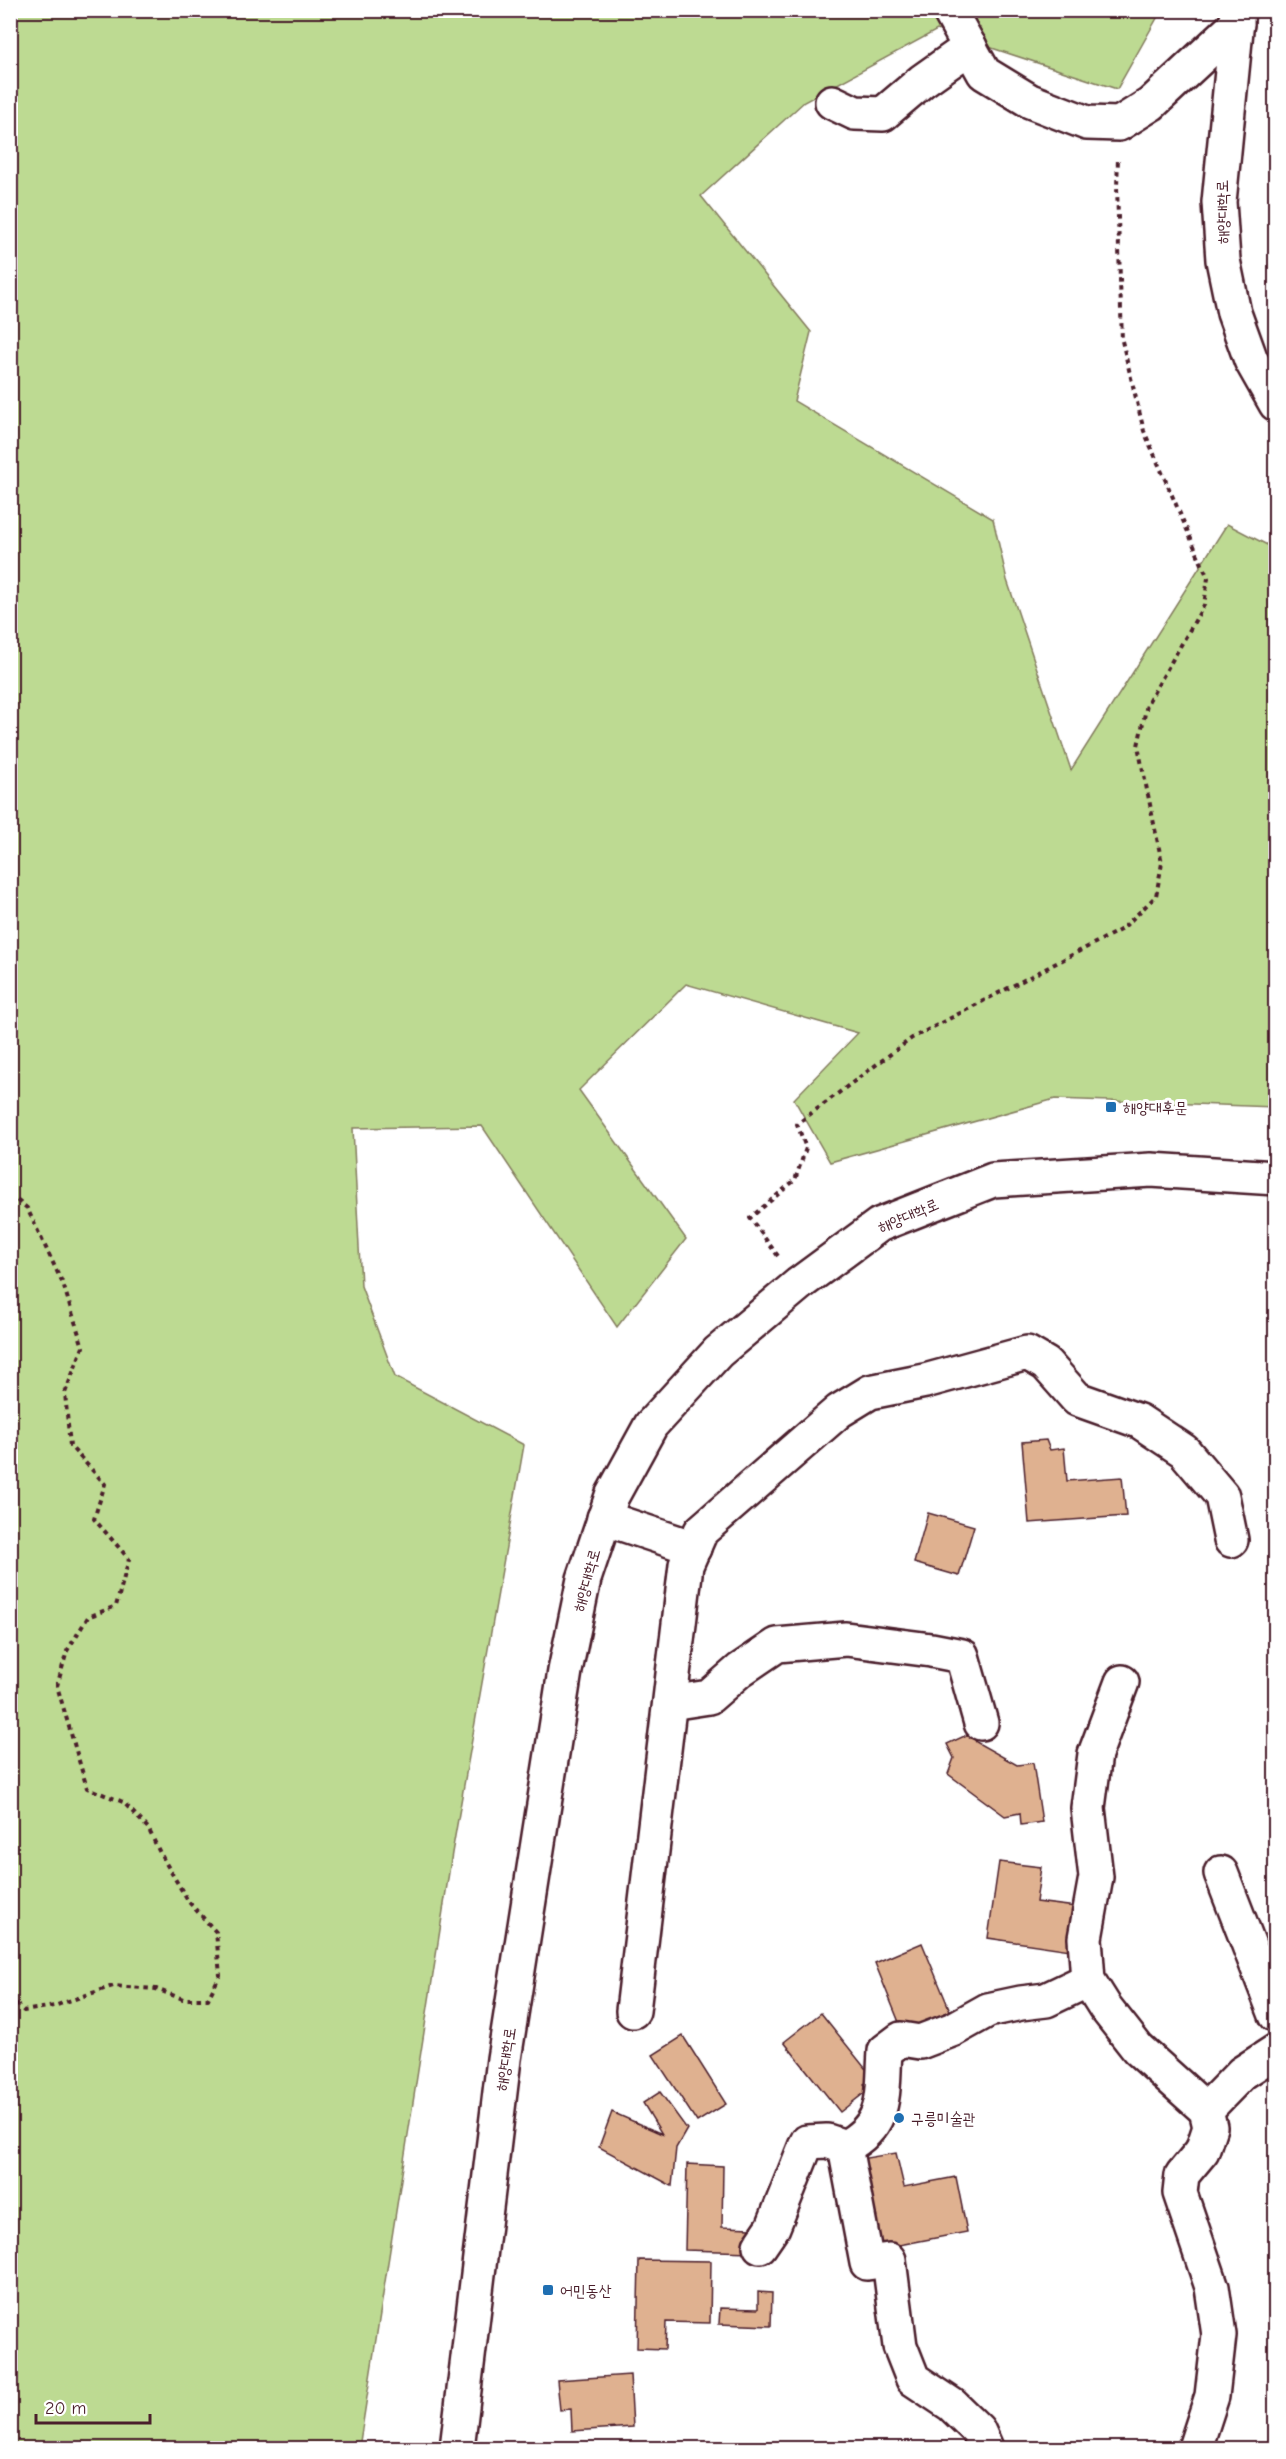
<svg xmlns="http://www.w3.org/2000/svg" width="1286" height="2459" viewBox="0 0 1286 2459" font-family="'Comic Neue','Poor Story',sans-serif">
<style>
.green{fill:#bdda92;stroke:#847c5e;stroke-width:1.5}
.building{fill:#dfb190;stroke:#4a1f2b;stroke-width:1.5}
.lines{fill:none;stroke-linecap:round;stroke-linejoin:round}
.minor-casing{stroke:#4a1f2b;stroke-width:38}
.path{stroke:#4a1f2b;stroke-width:4;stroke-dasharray:4.5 4.5;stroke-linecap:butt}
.minor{stroke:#fff;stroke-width:33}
.poi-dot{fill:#1f6fb2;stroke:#fff;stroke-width:2}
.labels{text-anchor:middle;stroke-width:6;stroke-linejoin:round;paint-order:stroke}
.street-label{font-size:16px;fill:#4a1f2b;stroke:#fff}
.poi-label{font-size:16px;fill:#4a1f2b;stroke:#fff;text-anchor:start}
</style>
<rect width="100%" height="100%" fill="#fff"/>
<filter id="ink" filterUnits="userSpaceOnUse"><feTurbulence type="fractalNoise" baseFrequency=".0167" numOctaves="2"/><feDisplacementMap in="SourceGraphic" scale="12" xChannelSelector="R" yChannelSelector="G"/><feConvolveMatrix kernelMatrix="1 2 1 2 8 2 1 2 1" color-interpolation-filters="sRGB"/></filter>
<g filter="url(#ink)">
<path class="green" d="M747,10L783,18L787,10L1161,11L1117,89L937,30L804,102L701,196L811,332L794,401L993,519L1007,580L1071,770L1227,524L1275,549V1107L1055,1099L830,1162L794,1099L858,1033L686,984L579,1090L686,1239L617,1327L482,1126L353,1128L361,1286L395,1377L524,1445L452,1853L359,2448H11V11Z"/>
<g class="building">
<path d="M1046,1440L1050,1450L1064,1448L1067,1481L1122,1477L1126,1516L1029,1523L1022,1442Z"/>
<path d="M928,1513L974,1526L959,1576L914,1563Z"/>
<path d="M971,1733L976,1742L1017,1765L1033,1763L1042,1822L1021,1825L1020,1813L1005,1816L948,1774L954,1758L947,1744Z"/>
<path d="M999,1862L1041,1867L1036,1902L1084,1908L1077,1951L988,1938Z"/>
<path d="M922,1943L951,2013L903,2032L875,1963Z"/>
<path d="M821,2013L873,2078L864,2084L868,2090L840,2112L784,2042Z"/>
<path d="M683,2036L726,2104L697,2122L653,2055Z"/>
<path d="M660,2092L687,2129L676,2148L672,2186L599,2147L612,2112L662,2134L643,2103Z"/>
<path d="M896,2153L904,2187L956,2177L967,2232L878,2249L860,2159Z"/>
<path d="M687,2164L723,2166L722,2227L752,2228L751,2252L685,2250Z"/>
<path d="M639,2260L711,2261L710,2323L666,2322L665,2349L637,2348Z"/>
<path d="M758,2292L772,2293L771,2326L719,2324L720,2308L758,2309Z"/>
<path d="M630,2375L633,2427L572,2431L571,2409L560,2410L557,2380Z"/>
</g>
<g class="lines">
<g class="minor-casing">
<g id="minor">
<path d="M949,10L984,73L1030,101L1087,123L1119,124L1151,104L1237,24"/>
<path d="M1238,10L1219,202L1223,260L1234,313L1251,360L1276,404"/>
<path d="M832,102L855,113L883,114L922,81L970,47"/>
<path d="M604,1518L694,1548"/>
<path d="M1122,1682L1095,1754L1088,1808L1096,1877L1085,1938L1088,1980L1105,2007L1138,2049L1206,2110L1210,2127L1202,2151L1182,2175L1180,2193L1212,2287L1219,2335L1212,2396L1195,2448"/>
<path d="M670,1703L709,1697L740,1670L777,1645L846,1639L931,1650L962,1656L981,1723"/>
<path d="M1221,1873L1276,2015"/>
<path d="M633,2011L686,1565L701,1531L839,1411L870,1392L925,1381L1027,1353L1046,1364L1077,1399L1139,1421L1184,1451L1222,1496L1231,1540"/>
<path d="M1206,2110L1242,2073L1276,2051"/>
<path d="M845,2147L867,2263L889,2260L900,2346L913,2379L952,2405L978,2430L986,2448"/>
<path d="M760,2246L773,2227L807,2142L827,2141L845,2147C888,2124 882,2095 885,2051L901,2039L920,2042L954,2029L988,2010L1021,2003L1046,2000L1088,1980"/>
<path d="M457,2448L504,2059L565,1671L584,1579L612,1496L651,1425L718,1352L799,1284L879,1225L993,1180L1151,1170L1276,1178"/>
</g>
</g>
<g class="path">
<path d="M10,1195L27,1208L63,1284L83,1347L65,1393L70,1446L105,1484L94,1519L129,1559L116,1606L88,1617L67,1651L57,1686L87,1788L123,1802L148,1828L160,1853L188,1901L216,1932L220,1975L208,1999H183L156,1989L113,1986L54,2006L24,2011L10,1998"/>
<path d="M778,1256L750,1218L795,1180L806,1148L797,1124L912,1038L1122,929L1156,896L1162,863L1138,746L1147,704L1204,605L1208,578L1144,431L1122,341L1117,187L1118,158"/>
</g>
<use href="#minor" class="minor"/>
</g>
</g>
<g class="poi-dot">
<rect x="1105" y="1101" width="12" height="12" rx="3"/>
<circle cx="899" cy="2118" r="6"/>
<rect x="542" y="2284" width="12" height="12" rx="3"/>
</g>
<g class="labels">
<g class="street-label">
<text transform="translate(1222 212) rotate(-91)" y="6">해양대학로</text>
<text transform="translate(908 1215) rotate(-23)" y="6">해양대학로</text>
<text transform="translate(586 1580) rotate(-75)" y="6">해양대학로</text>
<text transform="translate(505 2059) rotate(-82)" y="6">해양대학로</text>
</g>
<g class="poi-label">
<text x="1123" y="1113">해양대후문</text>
<text x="911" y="2124">구릉미술관</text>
<text x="560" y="2296">어민동산</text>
</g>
</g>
<rect width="1286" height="2459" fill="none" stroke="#fff" stroke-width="36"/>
<rect x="18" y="18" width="1250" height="2423" fill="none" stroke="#4a1f2b" stroke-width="2" filter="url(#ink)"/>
<path d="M36 2414v9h114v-9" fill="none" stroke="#4a1f2b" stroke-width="3"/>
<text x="45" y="2414" font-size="18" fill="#4a1f2b" stroke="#ffffff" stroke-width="4.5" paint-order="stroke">20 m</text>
</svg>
